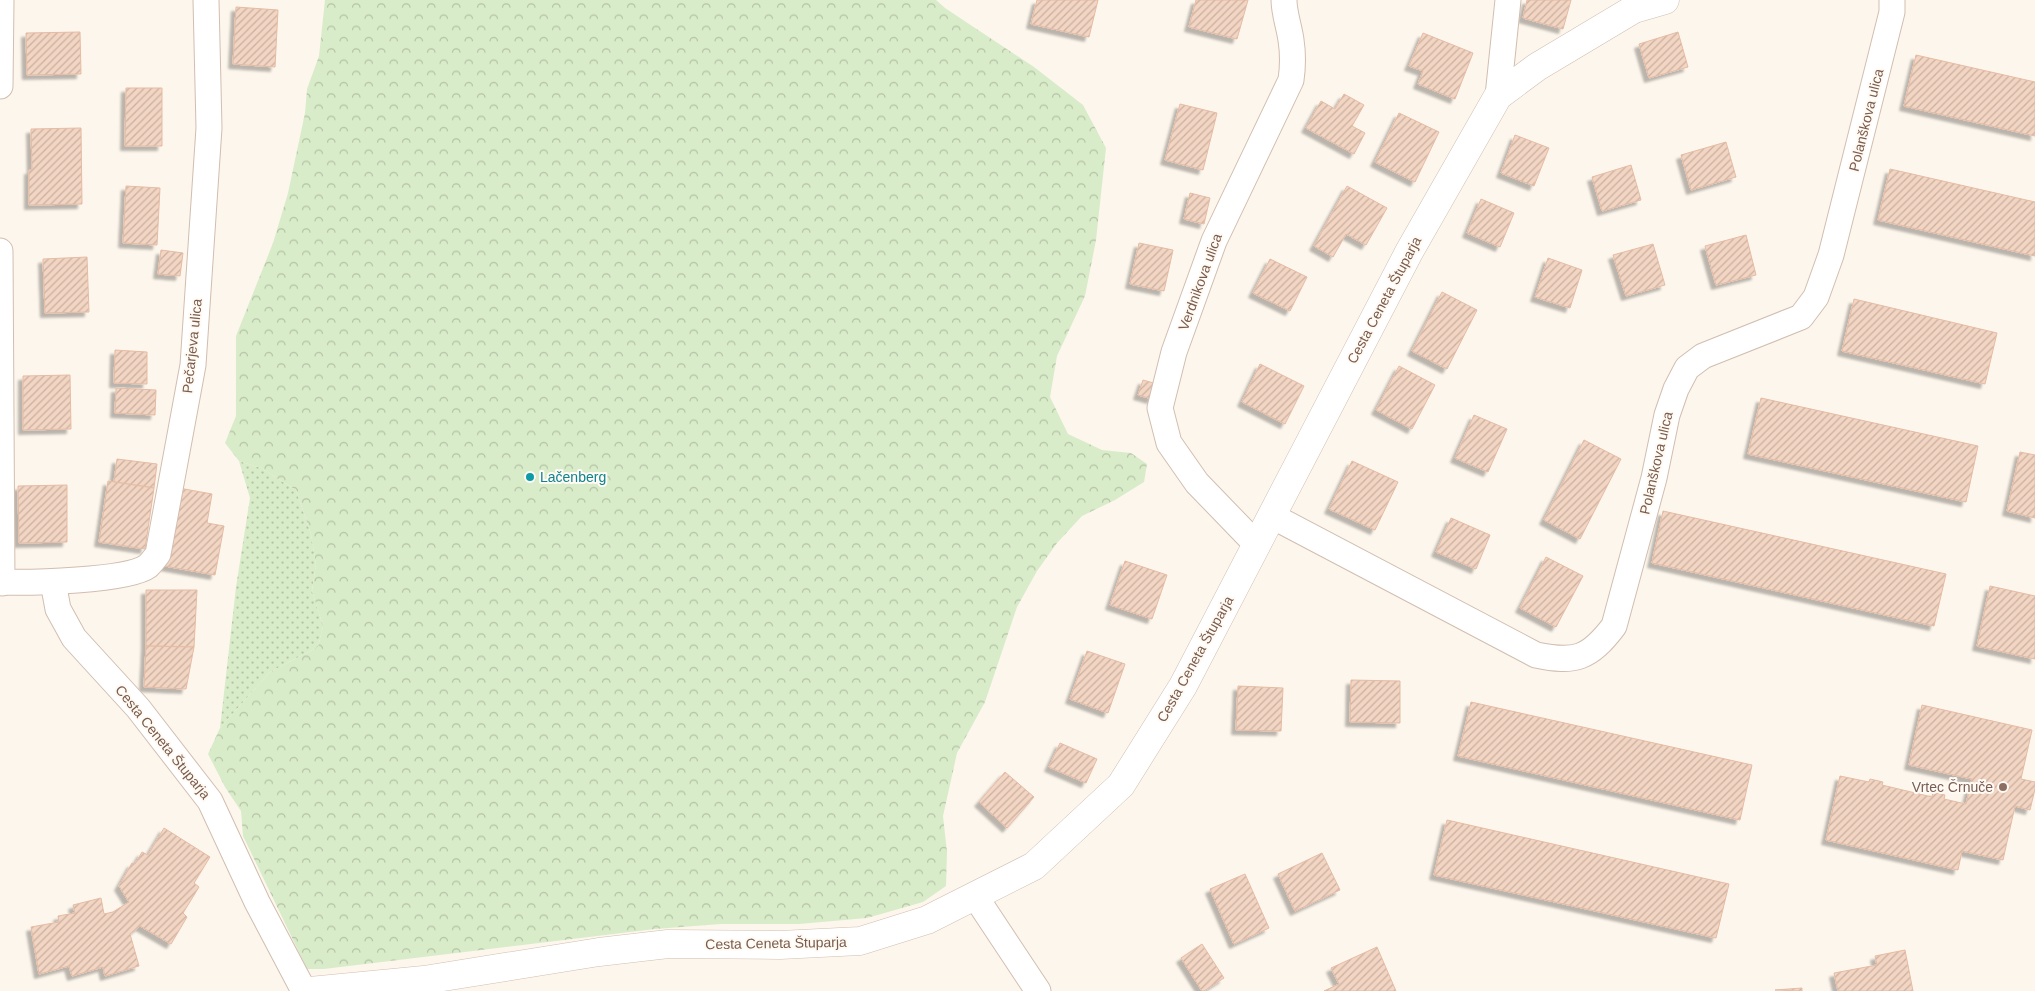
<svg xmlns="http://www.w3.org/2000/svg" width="2035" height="991" viewBox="0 0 2035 991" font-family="Arial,sans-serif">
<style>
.grass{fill:url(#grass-dots)}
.forest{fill:url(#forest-crowns)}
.building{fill:url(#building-hatch);stroke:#e6bba3;filter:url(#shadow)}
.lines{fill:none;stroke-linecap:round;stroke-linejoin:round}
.minor-casing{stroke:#d1beb0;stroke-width:27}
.tertiary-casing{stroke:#d1beb0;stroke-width:29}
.minor{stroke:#fff;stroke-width:25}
.tertiary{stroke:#fff;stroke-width:28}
.culture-dot{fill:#0f9aa8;stroke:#fffaf3;stroke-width:2}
.education-dot{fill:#8d6e63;stroke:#fffaf3;stroke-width:2}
.labels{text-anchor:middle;stroke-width:4;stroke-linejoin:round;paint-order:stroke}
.street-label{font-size:14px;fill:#7a5c4d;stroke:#fffaf3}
.culture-label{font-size:14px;fill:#0d838f;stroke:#fffaf3;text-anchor:start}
.education-label{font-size:14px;fill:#785e54;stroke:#fffaf3;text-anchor:end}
</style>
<defs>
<pattern id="grass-dots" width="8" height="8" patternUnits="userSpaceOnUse" patternTransform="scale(1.25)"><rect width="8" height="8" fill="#d8ecc9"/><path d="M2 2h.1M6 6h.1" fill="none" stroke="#b4c2a5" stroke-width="1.8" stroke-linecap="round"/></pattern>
<pattern id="forest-crowns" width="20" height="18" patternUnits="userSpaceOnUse" patternTransform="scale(1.25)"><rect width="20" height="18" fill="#d8ecc9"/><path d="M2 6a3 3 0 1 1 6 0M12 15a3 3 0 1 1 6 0" fill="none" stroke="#b4c2a5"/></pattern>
<pattern id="building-hatch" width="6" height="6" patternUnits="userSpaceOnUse" patternTransform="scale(1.25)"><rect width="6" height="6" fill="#f3d5c3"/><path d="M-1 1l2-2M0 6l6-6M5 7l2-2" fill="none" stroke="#cab0a1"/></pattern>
<filter id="shadow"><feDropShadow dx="-4.5" dy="4.5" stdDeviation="1" flood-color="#0004"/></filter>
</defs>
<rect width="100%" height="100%" fill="#fdf6ec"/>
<path class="grass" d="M239,461L261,468L296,490L311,534L316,564L312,591L323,626L318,647L270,672L220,728L236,587L250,498Z"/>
<path class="forest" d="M325,0H936L945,8L1034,67L1083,105L1106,148L1096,240L1085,296L1057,356L1050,397L1068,434L1102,450L1131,453L1147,464L1144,482L1115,500L1082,516L1057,543L1037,571L1017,607L985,702L957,753L943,816L947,852L946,886L923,902L867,918L799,924H721L655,929L324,969H307L243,836L241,811L225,787L208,754L220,728L270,672L318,647L323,626L312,591L316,564L311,534L296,490L261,468L239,461L225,443L236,416V336L273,243L288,193L305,113L307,89L319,56Z"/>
<g class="building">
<path d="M1037,0H1098L1089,37L1031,24Z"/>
<path d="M1196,0H1248L1237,39L1189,27Z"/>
<path d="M1527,0H1571L1563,29L1523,18Z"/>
<path d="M236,7L278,10L275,67L233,64Z"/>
<path d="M80,32L81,74L27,75L26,33Z"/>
<path d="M1678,32L1688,67L1649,78L1639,44Z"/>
<path d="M1423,33L1473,53L1455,99L1418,84L1423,71L1409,66Z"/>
<path d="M1916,55L2035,82V136L1904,106Z"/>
<path d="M126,88H162V146H125Z"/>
<path d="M1344,94L1364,105L1352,126L1365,133L1354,154L1306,128L1321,101L1335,109Z"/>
<path d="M1180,104L1217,113L1203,170L1165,160Z"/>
<path d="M1399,113L1439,132L1415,182L1375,162Z"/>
<path d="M81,128L82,204L29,205V170H32L31,129Z"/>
<path d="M1515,135L1549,148L1534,186L1501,173Z"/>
<path d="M1726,142L1736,177L1691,190L1681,155Z"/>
<path d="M1631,165L1641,200L1602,211L1592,177Z"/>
<path d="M1890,169L2035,202V256L1878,220Z"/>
<path d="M126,186L160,188L157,245L123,243Z"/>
<path d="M1347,186L1387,208L1366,245L1346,234L1333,257L1314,246Z"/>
<path d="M1190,193L1210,198L1204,224L1184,219Z"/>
<path d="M1481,199L1514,213L1500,247L1467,233Z"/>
<path d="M1746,235L1756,275L1716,285L1705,246Z"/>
<path d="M1139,243L1173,250L1164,291L1130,284Z"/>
<path d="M1653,244L1665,285L1626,296L1613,255Z"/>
<path d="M161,250L183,253L180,276L158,274Z"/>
<path d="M87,257L89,312L45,313L43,259Z"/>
<path d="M1548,258L1582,270L1570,308L1535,297Z"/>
<path d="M1270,259L1307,277L1290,311L1253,293Z"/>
<path d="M1442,292L1477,310L1447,369L1412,351Z"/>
<path d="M1854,299L1997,333L1985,384L1842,351Z"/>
<path d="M115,350L147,352V384L114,383Z"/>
<path d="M1260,364L1304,386L1285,424L1242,402Z"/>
<path d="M1399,366L1435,385L1412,429L1376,410Z"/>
<path d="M70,375L71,429L23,430V376Z"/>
<path d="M1143,380L1157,384L1152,399L1138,395Z"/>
<path d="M116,388L156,390L155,415L115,413Z"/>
<path d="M1761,398L1978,446L1966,502L1748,454Z"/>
<path d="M1474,415L1507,429L1488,472L1455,458Z"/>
<path d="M1584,440L1621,459L1580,539L1544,520Z"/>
<path d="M2020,452L2035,455V518L2007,511Z"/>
<path d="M117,459L157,464L154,488L114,482Z"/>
<path d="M1352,461L1398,482L1375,530L1329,509Z"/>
<path d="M108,481L154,488L145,549L99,542Z"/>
<path d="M67,485V542L19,543L18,486Z"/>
<path d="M179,488L212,494L207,523L224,526L215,575L165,566Z"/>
<path d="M1663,511L1946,574L1934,626L1652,563Z"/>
<path d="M1451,518L1490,535L1476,569L1436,552Z"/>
<path d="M1546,557L1583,576L1556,627L1520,608Z"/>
<path d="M1125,561L1167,575L1152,619L1110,605Z"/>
<path d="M1990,586L2035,596V659L1977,646Z"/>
<path d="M146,590H197L194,647L146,646Z"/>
<path d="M146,646L194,647L186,689L144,687Z"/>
<path d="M1087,651L1125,664L1108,713L1070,699Z"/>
<path d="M1351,680L1400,681V723L1350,722Z"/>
<path d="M1238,686L1283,688L1281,731L1236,730Z"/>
<path d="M1471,702L1752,765L1740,820L1458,756Z"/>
<path d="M1922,705L2032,730L2021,779L2035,782V789L2030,810L2015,806L2003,860L1962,851L1958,870L1826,840L1840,776L1869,782L1870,779L1883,782L1882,785L1932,797L1933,792L1945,795L1944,799L1966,804L1972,779L1909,765Z"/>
<path d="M1060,743L1097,759L1086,783L1049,767Z"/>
<path d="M1005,772L1034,797L1007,828L979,802Z"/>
<path d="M1447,820L1729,884L1716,938L1434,875Z"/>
<path d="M164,828L210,857L194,883L199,887L183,913L187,917L171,944L140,926L130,934L139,966L105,976L103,967L72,976L69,966L39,974L31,927L59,922L58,916L75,913L73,905L101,898L104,914L113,912L129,902L119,886L132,863L135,864L142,852L148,855Z"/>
<path d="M1322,853L1340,890L1295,911L1278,874Z"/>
<path d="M1245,874L1269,928L1234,944L1210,889Z"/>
<path d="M1202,944L1224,978L1204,991H1202L1181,958Z"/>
<path d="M1377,947L1396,991H1324L1339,984L1331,968Z"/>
<path d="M1905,950L1913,991H1838L1834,973L1877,965L1875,956Z"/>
<path d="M1802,988V991L1775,990Z"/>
</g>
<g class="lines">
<g class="minor-casing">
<g id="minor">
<path d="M0,86L1,0"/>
<path d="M1498,96L1508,0"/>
<path d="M0,251L2,583"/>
<path d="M1272,516L1536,655C1575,663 1589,659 1614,626L1654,478L1667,415L1676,389L1687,368L1703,356L1801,317L1816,297L1831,255L1892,12V0"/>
<path d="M1256,544L1197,483L1169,443L1160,408L1174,352L1214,241L1291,80C1293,66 1293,53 1291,40C1289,26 1284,13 1284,0"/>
<path d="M0,582C28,583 128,581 148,566C151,563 155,558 158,554L193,365L209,128L206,0"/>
<path d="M53,582L58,609L74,638L138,708L210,801L257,902L304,991"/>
<path d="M975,896L1038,991"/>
</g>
</g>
<g class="tertiary-casing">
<path id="tertiary" d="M310,991L424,980L599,952L668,944L780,945L860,941L927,920L1034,866L1121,785L1183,686L1409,252L1498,96L1537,67L1634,9L1665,0"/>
</g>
<use href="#minor" class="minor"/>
<use href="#tertiary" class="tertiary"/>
</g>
<circle class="culture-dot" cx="530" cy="477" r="5"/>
<circle class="education-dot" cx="2003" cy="787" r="5"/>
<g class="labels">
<g class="street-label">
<text transform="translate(1866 120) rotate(-76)" y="5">Polanškova ulica</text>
<text transform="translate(1200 282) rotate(-70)" y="5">Verdnikova ulica</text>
<text transform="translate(1384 300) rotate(-62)" y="5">Cesta Ceneta Štuparja</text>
<text transform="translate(192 346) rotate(-84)" y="5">Pečarjeva ulica</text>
<text transform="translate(1656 463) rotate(-77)" y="5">Polanškova ulica</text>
<text transform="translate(1195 659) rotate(-61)" y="5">Cesta Ceneta Štuparja</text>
<text transform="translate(163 742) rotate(51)" y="5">Cesta Ceneta Štuparja</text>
<text transform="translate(776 943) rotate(-1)" y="5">Cesta Ceneta Štuparja</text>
</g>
<g class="culture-label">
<text x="540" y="482">Lačenberg</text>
</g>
<g class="education-label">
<text x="1993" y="792">Vrtec Črnuče</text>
</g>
</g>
</svg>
